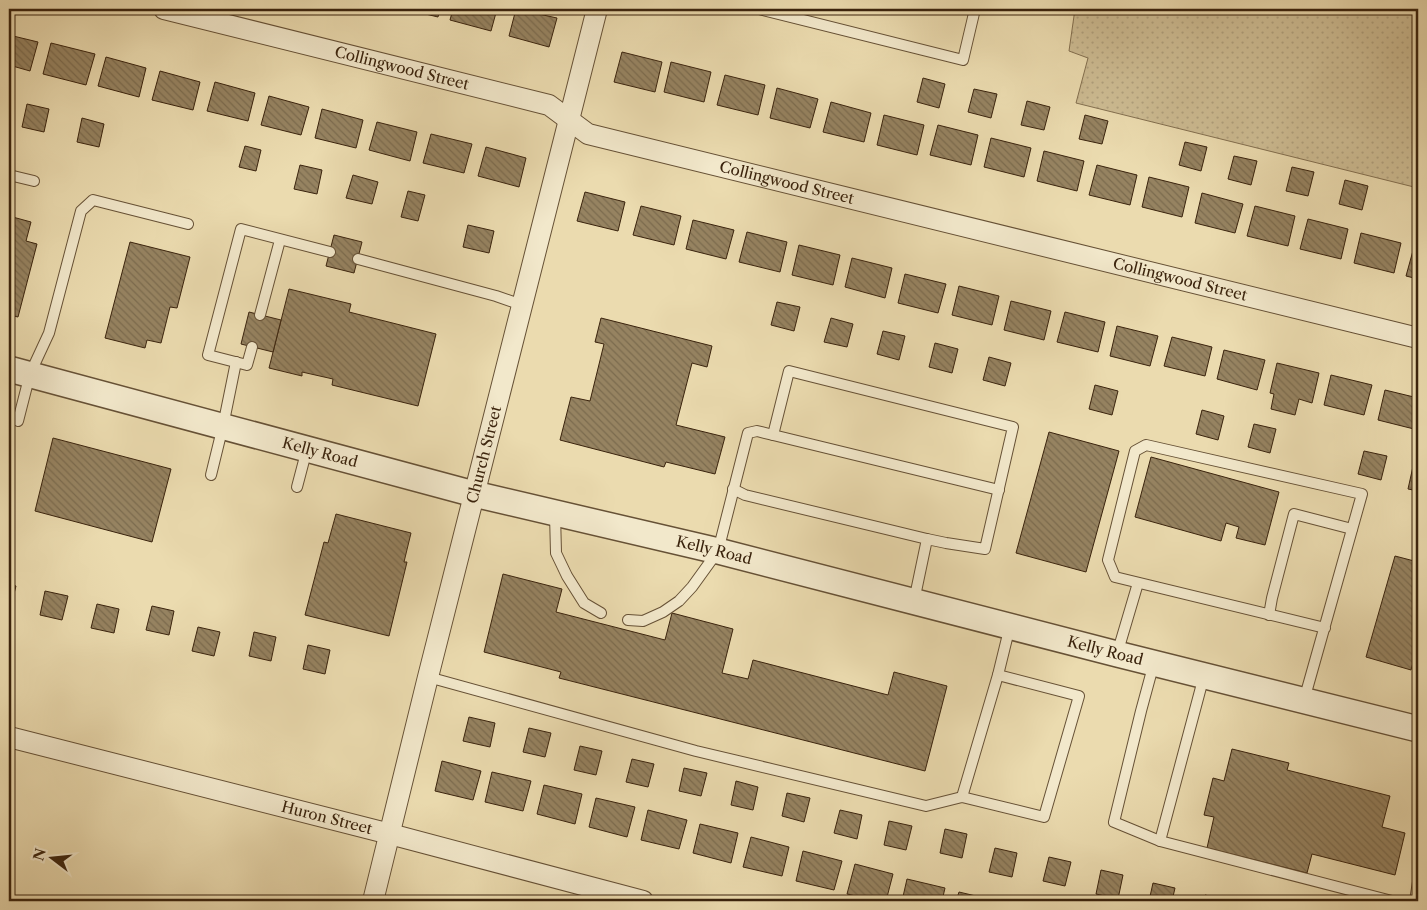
<svg xmlns="http://www.w3.org/2000/svg" width="1427" height="910" viewBox="0 0 1427 910" font-family="'Libre Caslon Text',serif">
<style>
.grass{fill:url(#grass-dots);stroke:#847050}
.building{fill:url(#building-back-hatch);stroke:#3a230d}
.lines{fill:none;stroke-linecap:round;stroke-linejoin:round}
.service-casing{stroke:#665136;stroke-width:12}
.minor-casing{stroke:#665136;stroke-width:22}
.tertiary-casing{stroke:#665136;stroke-width:28}
.service{stroke:#f2e8cb;stroke-width:10}
.minor{stroke:#f2e8cb;stroke-width:20}
.tertiary{stroke:#f2e8cb;stroke-width:25}
.labels{text-anchor:middle;stroke-width:4;stroke-linejoin:round;paint-order:stroke}
.street-label{font-size:15px;fill:#3a230d;stroke:#f2e8cb}
</style>
<defs>
<pattern id="grass-dots" width="8" height="8" patternUnits="userSpaceOnUse" patternTransform="scale(1.25)"><rect width="8" height="8" fill="#cdbc93"/><path d="M2 2h.1M6 6h.1" fill="none" stroke="#b1a17e" stroke-width="1.8" stroke-linecap="round"/></pattern>
<pattern id="building-back-hatch" width="6" height="6" patternUnits="userSpaceOnUse" patternTransform="scale(1.25)"><rect width="6" height="6" fill="#968361"/><path d="M-1 5l2 2M0 0l6 6M5-1l2 2" fill="none" stroke="#7b6b4e"/></pattern>
</defs>
<rect width="100%" height="100%" fill="#ebdbaf"/>
<filter id="stains"><feTurbulence type="fractalNoise" baseFrequency=".004" numOctaves="4"/><feColorMatrix values="0 0 0 0 .2 0 0 0 0 .09 0 0 0 0 .02 0 0 0 .5 -.17"/></filter>
<radialGradient id="worn" r=".72"><stop offset=".6" stop-color="#630" stop-opacity="0"/><stop offset="1" stop-color="#630" stop-opacity=".3"/></radialGradient>
<path class="grass" d="M1075,9H1418V188L1076,103L1088,58L1069,51Z"/>
<g class="building">
<path d="M405,9H440L438,17Z"/>
<path d="M453,9H497L491,31L450,20Z"/>
<path d="M516,9L557,18L549,47L509,36Z"/>
<path d="M9,35L38,42L30,71L9,65Z"/>
<path d="M51,43L95,54L86,85L43,74Z"/>
<path d="M622,52L662,62L655,92L614,82Z"/>
<path d="M106,57L146,68L139,97L98,86Z"/>
<path d="M671,62L711,72L704,102L664,92Z"/>
<path d="M160,71L200,82L193,110L152,100Z"/>
<path d="M725,75L765,85L758,115L717,105Z"/>
<path d="M923,78L945,84L939,108L917,102Z"/>
<path d="M215,82L255,93L248,121L207,111Z"/>
<path d="M777,88L818,99L810,128L770,118Z"/>
<path d="M974,89L997,94L991,118L968,112Z"/>
<path d="M269,96L309,107L301,135L261,125Z"/>
<path d="M1027,101L1050,107L1044,130L1021,125Z"/>
<path d="M831,102L871,113L864,142L823,132Z"/>
<path d="M27,104L49,109L44,132L22,127Z"/>
<path d="M322,109L363,120L356,148L315,138Z"/>
<path d="M884,115L924,125L917,155L877,145Z"/>
<path d="M1085,115L1108,121L1102,144L1079,139Z"/>
<path d="M82,118L104,124L99,147L77,142Z"/>
<path d="M377,122L417,132L410,161L369,150Z"/>
<path d="M938,125L978,135L971,165L930,155Z"/>
<path d="M431,134L472,144L464,173L423,163Z"/>
<path d="M991,138L1031,148L1024,177L984,167Z"/>
<path d="M1185,142L1207,147L1201,171L1179,165Z"/>
<path d="M245,146L261,150L256,171L239,167Z"/>
<path d="M486,147L526,158L519,187L478,176Z"/>
<path d="M1044,151L1084,161L1077,191L1037,181Z"/>
<path d="M1234,156L1257,161L1251,185L1228,179Z"/>
<path d="M300,165L322,170L317,194L294,189Z"/>
<path d="M1097,165L1137,175L1130,205L1089,195Z"/>
<path d="M1292,167L1314,172L1308,196L1286,191Z"/>
<path d="M353,175L378,182L372,204L346,198Z"/>
<path d="M1149,177L1189,187L1182,217L1142,207Z"/>
<path d="M1345,180L1368,186L1362,210L1339,204Z"/>
<path d="M408,191L425,195L418,221L401,217Z"/>
<path d="M585,192L625,202L618,231L577,221Z"/>
<path d="M1202,193L1243,204L1235,233L1195,223Z"/>
<path d="M641,206L681,216L674,245L633,235Z"/>
<path d="M1255,206L1295,216L1288,246L1247,236Z"/>
<path d="M9,216L31,222L26,241L37,244L18,317L9,315Z"/>
<path d="M1308,219L1348,229L1341,259L1300,249Z"/>
<path d="M693,220L734,230L726,259L686,249Z"/>
<path d="M468,225L494,231L489,253L463,247Z"/>
<path d="M747,232L787,242L780,272L739,262Z"/>
<path d="M1361,233L1401,243L1394,273L1354,263Z"/>
<path d="M334,235L362,242L354,273L326,266Z"/>
<path d="M130,242L190,257L177,308L170,307L161,343L147,340L145,348L105,338Z"/>
<path d="M799,245L840,255L833,285L792,275Z"/>
<path d="M1414,247L1418,248V279L1406,276Z"/>
<path d="M852,258L892,268L885,298L845,287Z"/>
<path d="M905,274L946,284L938,313L898,303Z"/>
<path d="M959,286L999,296L992,325L952,315Z"/>
<path d="M289,289L351,304L349,312L436,334L418,406L332,385L333,379L302,372V376L269,368Z"/>
<path d="M1011,301L1051,311L1044,340L1004,330Z"/>
<path d="M777,302L800,307L794,331L771,325Z"/>
<path d="M249,312L281,320L273,352L241,344Z"/>
<path d="M1065,312L1105,322L1098,352L1057,342Z"/>
<path d="M601,318L712,346L707,367L692,363L676,425L725,437L715,474L666,462L664,467L560,440L571,397L590,401L604,344L595,342Z"/>
<path d="M831,318L853,324L847,347L824,342Z"/>
<path d="M1117,326L1158,336L1150,366L1110,356Z"/>
<path d="M883,331L905,336L899,360L877,354Z"/>
<path d="M1172,337L1212,347L1205,376L1164,366Z"/>
<path d="M935,343L958,349L952,373L929,367Z"/>
<path d="M1224,350L1265,360L1257,390L1217,379Z"/>
<path d="M989,357L1011,363L1005,386L983,380Z"/>
<path d="M1277,363L1319,373L1312,403L1299,399L1295,415L1271,409L1274,394L1270,393Z"/>
<path d="M1331,375L1372,385L1364,415L1324,405Z"/>
<path d="M1095,385L1118,391L1112,415L1089,409Z"/>
<path d="M1385,390L1418,398V430L1378,420Z"/>
<path d="M1202,410L1224,416L1218,440L1196,434Z"/>
<path d="M1254,424L1276,429L1270,453L1248,447Z"/>
<path d="M1049,432L1119,451L1086,572L1016,553Z"/>
<path d="M53,438L171,469L152,542L35,511Z"/>
<path d="M1364,451L1387,456L1381,480L1358,474Z"/>
<path d="M1151,457L1279,492L1265,545L1236,538L1239,527L1226,523L1221,541L1135,517Z"/>
<path d="M1414,462L1418,463V491L1408,489Z"/>
<path d="M336,514L411,533L404,562H407L389,636L305,615L324,542L328,543Z"/>
<path d="M1395,556L1418,562V643L1411,670L1366,657Z"/>
<path d="M503,574L562,589L556,612L665,640L672,613L733,629L722,673L748,679L753,660L888,695L894,672L947,686L925,771L559,678L561,672L484,652Z"/>
<path d="M9,584L16,586L10,609H9Z"/>
<path d="M45,591L68,596L62,620L40,615Z"/>
<path d="M97,604L119,609L114,633L91,628Z"/>
<path d="M152,606L174,611L169,635L146,630Z"/>
<path d="M198,627L220,632L214,656L192,651Z"/>
<path d="M254,632L276,637L271,661L249,656Z"/>
<path d="M308,645L330,650L325,674L303,669Z"/>
<path d="M469,717L495,723L490,747L463,741Z"/>
<path d="M529,728L551,733L545,757L523,752Z"/>
<path d="M580,746L602,751L596,775L574,770Z"/>
<path d="M1232,749L1289,763L1287,770L1390,796L1382,827L1405,833L1395,875L1312,854L1307,873L1207,848L1214,817L1204,815L1213,778L1224,781Z"/>
<path d="M632,759L654,764L648,787L626,782Z"/>
<path d="M442,761L481,771L473,800L435,791Z"/>
<path d="M684,768L707,773L701,796L679,791Z"/>
<path d="M492,772L531,781L523,811L485,802Z"/>
<path d="M736,781L758,787L753,810L731,805Z"/>
<path d="M544,785L582,794L575,824L537,814Z"/>
<path d="M787,793L810,798L804,822L782,816Z"/>
<path d="M596,798L635,807L627,837L589,827Z"/>
<path d="M648,810L687,820L679,849L641,840Z"/>
<path d="M840,810L862,815L857,839L834,833Z"/>
<path d="M889,821L912,826L906,850L884,845Z"/>
<path d="M700,824L738,833L731,863L693,853Z"/>
<path d="M945,829L967,834L962,858L940,853Z"/>
<path d="M751,837L789,847L782,876L743,867Z"/>
<path d="M995,848L1017,853L1012,877L989,872Z"/>
<path d="M803,851L842,861L834,890L796,881Z"/>
<path d="M1049,857L1071,862L1065,886L1043,881Z"/>
<path d="M855,864L893,874L886,901H878L847,894Z"/>
<path d="M1101,870L1123,875L1118,899L1096,894Z"/>
<path d="M907,879L945,888L942,901H902Z"/>
<path d="M1153,883L1175,888L1172,901H1149Z"/>
<path d="M959,892L997,901H956Z"/>
<path d="M1205,895L1227,900V901H1204Z"/>
</g>
<g class="lines">
<g class="service-casing">
<g id="service">
<path d="M759,9L963,60L975,9"/>
<path d="M9,175L34,181"/>
<path d="M358,259L496,296L522,305"/>
<path d="M260,315L280,240"/>
<path d="M252,347L247,365L208,355L241,229L330,252"/>
<path d="M18,421L30,374L49,333L81,211L93,200L188,224"/>
<path d="M773,435L999,490"/>
<path d="M211,475L223,426L236,362"/>
<path d="M297,487L307,449"/>
<path d="M733,489L745,495L927,539"/>
<path d="M555,514L556,553L567,576L584,603L601,613"/>
<path d="M1269,615L1272,598L1294,514L1352,529"/>
<path d="M628,620L643,621L663,612L679,601L692,587L718,551L748,433L757,431L773,435L789,371L1013,427L985,549L946,543L927,539L914,601"/>
<path d="M1117,654L1138,583"/>
<path d="M1154,663L1141,711L1114,822L1160,841L1392,901"/>
<path d="M428,677L696,751L926,806L962,797L1044,817L1079,696L998,675"/>
<path d="M1304,700L1362,494L1146,445L1135,451L1108,560L1115,577L1325,628"/>
<path d="M962,797L998,675L1010,626"/>
<path d="M1160,841L1204,676"/>
<path d="M1415,901L1418,882"/>
</g>
</g>
<g class="minor-casing">
<g id="minor">
<path id="s1" d="M164,9L549,105L588,134L1418,338"/>
<path id="s2" d="M9,737L390,834L643,901"/>
<path id="s3" d="M373,901L428,677L597,9"/>
</g>
</g>
<g class="tertiary-casing">
<g id="tertiary">
<path id="s4" d="M9,369L474,494L718,551L1117,654L1418,729"/>
</g>
</g>
<use href="#service" class="service"/>
<use href="#minor" class="minor"/>
<use href="#tertiary" class="tertiary"/>
</g>
<g class="labels">
<g class="street-label">
<text dy="5" stroke="none"><textPath href="#s1" startOffset="245">Collingwood Street</textPath></text>
<text dy="5" stroke="none"><textPath href="#s1" startOffset="650">Collingwood Street</textPath></text>
<text dy="5" stroke="none"><textPath href="#s1" startOffset="1055">Collingwood Street</textPath></text>
<text dy="5" stroke="none"><textPath href="#s4" startOffset="322">Kelly Road</textPath></text>
<text dy="5" stroke="none"><textPath href="#s3" startOffset="460">Church Street</textPath></text>
<text dy="5" stroke="none"><textPath href="#s4" startOffset="728">Kelly Road</textPath></text>
<text dy="5" stroke="none"><textPath href="#s4" startOffset="1132">Kelly Road</textPath></text>
<text dy="5" stroke="none"><textPath href="#s2" startOffset="328">Huron Street</textPath></text>
</g>
</g>
<rect width="1427" height="910" fill="none" stroke="#ebdbaf" stroke-width="30"/>
<rect x="10" y="10" width="1407" height="890" fill="none" stroke="#3a230d" stroke-width="2.5"/>
<rect x="15" y="15" width="1397" height="880" fill="none" stroke="#3a230d"/>
<g transform="translate(52 858) rotate(286)" stroke="#f2e8cb" stroke-width="4" paint-order="stroke">
<path d="M0-4L9 19L0 12L-9 19Z" fill="#3a230d"/>
<text y="-8" font-size="14" font-weight="bold" text-anchor="middle" fill="#3a230d">N</text>
</g>
<rect width="100%" height="100%" filter="url(#stains)"/>
<rect width="100%" height="100%" fill="url(#worn)"/>
</svg>
